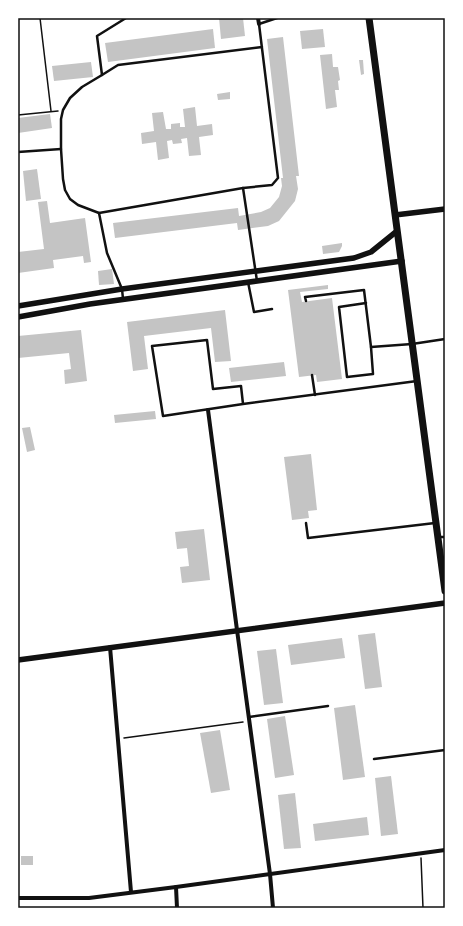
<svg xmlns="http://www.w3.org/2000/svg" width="463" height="926" viewBox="0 0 463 926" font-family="Inter,sans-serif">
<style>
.building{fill:#c4c4c4}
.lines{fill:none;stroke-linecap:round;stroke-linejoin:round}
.path{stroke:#111;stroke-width:1.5}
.service{stroke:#111;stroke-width:2.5}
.minor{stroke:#111;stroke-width:4}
.tertiary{stroke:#111;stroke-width:5.5}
.primary{stroke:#111;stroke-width:7}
.neatline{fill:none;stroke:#111;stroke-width:1.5}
</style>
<rect width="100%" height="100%" fill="#fff"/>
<g class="building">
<path d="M219,18H243L245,36L221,39Z"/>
<path d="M213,29L215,48L108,62L105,43Z"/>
<path d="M323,29L325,47L302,49L300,31Z"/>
<path d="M283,37L299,176H296L298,189L295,201L279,221L268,226L238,230L237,223L115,238L113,223L238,208L239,216L261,212L270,208L279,197L282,186L281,178H283L267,39Z"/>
<path d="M332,54L333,67H338L340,80L338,81L339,90H335L337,107L326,109L320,55Z"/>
<path d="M359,60H363L364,74L361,75Z"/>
<path d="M91,62L93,77L54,81L52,66Z"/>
<path d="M230,92V99L218,100L217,94Z"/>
<path d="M195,107L197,126L212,124L213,135L199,137L201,155L189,156L187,138L181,139L182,143L173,144L172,140L167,141L169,158L158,160L156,142L142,144L141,133L154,131L152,113L163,112L166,129H171V124L180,123V127H185L183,109Z"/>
<path d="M50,114L52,128L18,133V118Z"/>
<path d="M37,169L41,199L26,201L23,171Z"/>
<path d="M47,201L50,223L85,218L91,262L84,263L83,256L53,260L54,268L18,273V252L44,249L38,202Z"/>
<path d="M342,243V246L339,252L323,254L322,246Z"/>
<path d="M112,269L114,284L99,285L98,271Z"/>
<path d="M328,285V289L300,292L302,302L332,298L342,379L317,382L316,375L299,377L288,290Z"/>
<path d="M225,310L231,361L215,362L211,328L144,336L148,369L133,371L127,322Z"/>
<path d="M81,330L87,381L65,384L64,370L71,369L69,353L18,358V336Z"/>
<path d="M284,362L286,376L231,382L229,368Z"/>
<path d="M155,411L156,419L115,423L114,415Z"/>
<path d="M30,427L35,450L27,452L22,428Z"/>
<path d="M311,454L317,510L308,511L309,518L292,520L284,457Z"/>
<path d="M204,529L210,580L182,583L180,567L189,566L187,548L177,549L175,532Z"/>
<path d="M375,633L382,687L365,689L358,635Z"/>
<path d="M342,638L345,658L291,665L288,645Z"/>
<path d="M276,649L283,703L264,705L257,651Z"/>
<path d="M355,705L365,777L343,780L334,708Z"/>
<path d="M285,716L294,775L275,778L267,719Z"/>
<path d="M220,730L230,790L211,793L200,733Z"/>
<path d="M391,776L398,834L381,836L375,778Z"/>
<path d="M295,793L301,848L284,849L278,795Z"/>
<path d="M367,817L369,835L315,841L313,824Z"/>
<rect x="21" y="856" width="12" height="9"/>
</g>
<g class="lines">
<g class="path">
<path d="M40,18L51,111"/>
<path d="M18,115L58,111"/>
<path d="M124,738L243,722"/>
<path d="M421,858L423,908"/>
</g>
<g class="service">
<path d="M262,47L118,65L102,75L82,87L70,98L63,110L61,119V149L63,179L65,190L70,199L78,205L99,213L243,188L272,185L278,178L259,24L277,18"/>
<path d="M102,75L97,36L126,18"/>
<path d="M18,152L61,149"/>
<path d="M243,188L257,281"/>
<path d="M99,213L107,253L122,289L123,299"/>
<path d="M248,282L254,312L272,309"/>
<path d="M306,301L305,297L364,290L371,347L412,344L445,339"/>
<path d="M366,303L339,307L347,377L373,374L371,347"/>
<path d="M312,375L315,395"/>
<path d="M243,404L241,386L213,389L207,340L152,346L163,416L243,404L417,381"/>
<path d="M306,523L308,538L435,523"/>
<path d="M439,537H445"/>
<path d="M249,717L328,706"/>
<path d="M374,759L445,750"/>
</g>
<g class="minor">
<path d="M258,18L259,24"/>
<path d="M208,410L237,630L270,874L273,908"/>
<path d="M110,647L131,892"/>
<path d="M176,887L177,908"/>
<path d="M18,898H89L176,887L445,850"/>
</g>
<g class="tertiary">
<path d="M395,215L445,209"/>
<path d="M18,306L122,289L354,258L371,252L397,231"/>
<path d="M18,317L90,304L402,261"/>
<path d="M18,660L445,603"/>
</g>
<path class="primary" d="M369,18L445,591"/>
</g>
<rect width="463" height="926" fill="none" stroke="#ffffff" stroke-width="38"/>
<rect x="19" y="19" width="425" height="888" class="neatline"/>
</svg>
